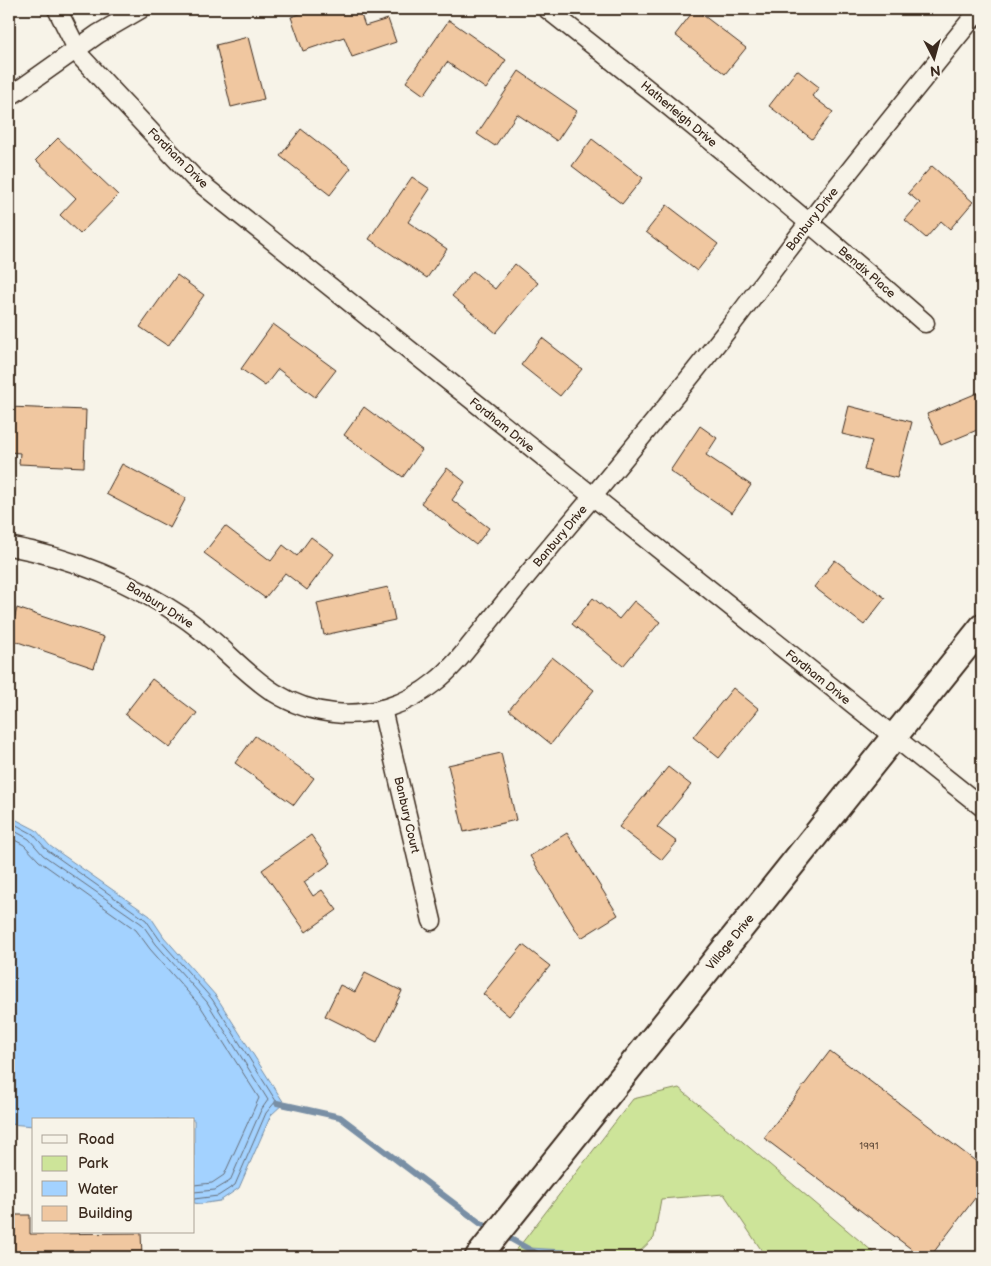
<svg xmlns="http://www.w3.org/2000/svg" width="991" height="1266" viewBox="0 0 991 1266" font-family="'Balsamiq Sans',sans-serif">
<style>
.green{fill:#cde499;stroke:#84875c}
.water{fill:#a3d2ff;stroke:#798fa5}
.lines{fill:none;stroke-linecap:round;stroke-linejoin:round}
.shore{stroke:#656d78;stroke-width:1}
.stream{stroke:#798fa5;stroke-width:6}
.building{fill:#f0c7a0;stroke:#3b2a1e}
.street-casing{stroke:#3b2a1e;stroke-width:21}
.secondary-casing{stroke:#3b2a1e;stroke-width:29}
.street{stroke:#f7f3e8;stroke-width:18}
.secondary{stroke:#f7f3e8;stroke-width:25}
.labels{text-anchor:middle;stroke-width:4.5;stroke-linejoin:round;paint-order:stroke}
.number-label{font-size:10px;fill:#68513e}
.street-label{font-size:12px;fill:#3b2a1e;stroke:#f7f3e8}
</style>
<rect width="100%" height="100%" fill="#f7f3e8"/>
<filter id="ink" filterUnits="userSpaceOnUse"><feTurbulence type="fractalNoise" baseFrequency=".02" numOctaves="2"/><feDisplacementMap in="SourceGraphic" scale="10" xChannelSelector="R" yChannelSelector="G"/><feConvolveMatrix kernelMatrix="1 2 1 2 8 2 1 2 1" color-interpolation-filters="sRGB"/></filter>
<g filter="url(#ink)">
<path class="green" d="M679,1088L879,1257H766L724,1194L661,1199L654,1238L634,1257H511L633,1099Z"/>
<g class="water">
<path d="M9,812L13,818L36,830L50,846L150,916L164,937L216,996L284,1103L271,1115L239,1188L220,1201L200,1204L194,1203V1120H34V1126L9,1124Z"/>
<path d="M530,1248L581,1251L592,1257H533Z"/>
</g>
<g class="lines">
<g class="shore">
<path d="M9,821L33,834L47,850L146,920L160,940L212,999L276,1101L266,1113L235,1185L218,1196L194,1199"/>
<path d="M9,828L29,839L43,855L142,924L156,944L207,1002L268,1100L261,1110L230,1181L215,1190L194,1192"/>
<path d="M9,837L24,845L39,861L136,930L150,949L201,1007L259,1098L224,1175L212,1183L194,1185"/>
</g>
<g class="stream">
<path d="M277,1103L340,1117L480,1223L493,1230"/>
<path d="M502,1234L543,1257"/>
</g>
</g>
<g class="building">
<path d="M314,9H359L365,26L388,19L396,42L352,57L344,37L303,51L291,17Z"/>
<path d="M695,9L746,48L725,74L675,35Z"/>
<path d="M449,20L506,60L486,89L447,62L424,95L406,82Z"/>
<path d="M248,37L264,99L231,107L216,45Z"/>
<path d="M797,70L819,87L812,96L833,112L812,139L769,106Z"/>
<path d="M519,71L577,111L557,141L517,114L495,146L477,134Z"/>
<path d="M301,129L351,168L330,195L280,156Z"/>
<path d="M58,138L118,195L80,234L60,215L76,198L36,160Z"/>
<path d="M592,139L643,178L622,204L572,166Z"/>
<path d="M932,166L973,202L950,229L941,221L926,238L905,220L920,203L908,193Z"/>
<path d="M412,177L430,189L408,222L447,249L427,278L369,239Z"/>
<path d="M667,205L718,244L697,271L646,232Z"/>
<path d="M515,264L538,283L496,333L452,296L473,271L495,289Z"/>
<path d="M177,275L204,295L168,346L140,327Z"/>
<path d="M273,324L336,370L315,397L278,369L265,386L241,369Z"/>
<path d="M542,338L582,369L560,396L521,365Z"/>
<path d="M982,391V428L941,445L927,414Z"/>
<path d="M849,406L912,422L897,478L864,470L872,441L842,434Z"/>
<path d="M9,407L86,410L84,467L19,464L20,453L9,452Z"/>
<path d="M364,407L422,450L403,477L344,435Z"/>
<path d="M700,426L717,438L706,455L751,485L732,513L670,471Z"/>
<path d="M122,464L186,498L170,528L106,494Z"/>
<path d="M447,468L465,482L452,500L489,528L476,545L421,503Z"/>
<path d="M225,526L271,561L283,545L297,556L311,537L334,554L307,590L285,573L265,598L204,553Z"/>
<path d="M835,560L885,598L864,625L814,587Z"/>
<path d="M388,587L395,620L324,635L317,603Z"/>
<path d="M593,598L619,619L634,601L660,622L623,666L572,624Z"/>
<path d="M17,608L104,637L94,668L9,639Z"/>
<path d="M552,657L594,690L551,744L509,710Z"/>
<path d="M152,679L197,713L170,748L125,714Z"/>
<path d="M733,688L759,709L719,758L693,737Z"/>
<path d="M255,736L314,778L294,805L235,763Z"/>
<path d="M501,753L516,820L464,832L448,765Z"/>
<path d="M668,767L691,785L657,827L677,842L662,860L619,827Z"/>
<path d="M567,833L618,915L581,938L530,856Z"/>
<path d="M311,835L331,863L304,882L313,896L322,890L337,910L306,932L262,870Z"/>
<path d="M523,945L550,966L509,1016L483,994Z"/>
<path d="M365,973L402,991L377,1042L325,1016L340,985L355,992Z"/>
<path d="M830,1051L982,1166V1189L930,1257H922L764,1138Z"/>
<path d="M9,1215H30V1234L141,1233L142,1256L242,1255V1257H9Z"/>
</g>
<g class="lines">
<g class="street-casing">
<g id="street">
<path d="M57,9L81,57L194,178L982,807"/>
<path d="M547,9C676,110 802,215 925,323"/>
<path d="M9,97L98,34L141,9"/>
<path d="M9,546C72,558 130,581 183,617C238,654 261,705 334,713C369,717 407,705 435,682C456,666 472,642 489,622C520,583 552,545 584,507C633,448 681,389 729,328C756,293 783,256 811,220C866,149 923,79 980,9"/>
<path d="M382,709L432,921"/>
</g>
</g>
<g class="secondary-casing">
<path id="secondary" d="M478,1257L982,627"/>
</g>
<use href="#street" class="street"/>
<use href="#secondary" class="secondary"/>
</g>
</g>
<g class="labels">
<g class="number-label">
<text x="869" y="1149">1991</text>
</g>
<g class="street-label">
<text transform="translate(679 114) rotate(40)" y="4">Hatherleigh Drive</text>
<text transform="translate(178 158) rotate(45)" y="4">Fordham Drive</text>
<text transform="translate(812 219) rotate(-52)" y="4">Banbury Drive</text>
<text transform="translate(867 272) rotate(41)" y="4">Bendix Place</text>
<text transform="translate(502 425) rotate(39)" y="4">Fordham Drive</text>
<text transform="translate(560 536) rotate(-50)" y="4">Banbury Drive</text>
<text transform="translate(160 605) rotate(32)" y="4">Banbury Drive</text>
<text transform="translate(818 677) rotate(39)" y="4">Fordham Drive</text>
<text transform="translate(407 815) rotate(77)" y="4">Banbury Court</text>
<text transform="translate(730 942) rotate(-51)" y="4">Village Drive</text>
</g>
</g>
<rect width="991" height="1266" fill="none" stroke="#f7f3e8" stroke-width="30"/>
<rect x="15" y="15" width="961" height="1236" fill="none" stroke="#3b2a1e" stroke-width="2" filter="url(#ink)"/>
<rect x="32" y="1118" width="162" height="115" fill="#f7f3e8" stroke="#aca397"/>
<rect x="42" y="1135" width="25" height="8" fill="#f7f3e8" stroke="#aca397"/>
<text x="78" y="1144" font-size="15" fill="#3b2a1e">Road</text>
<rect x="42" y="1156" width="25" height="15" fill="#cde499" stroke="#aca397"/>
<text x="78" y="1168" font-size="15" fill="#3b2a1e">Park</text>
<rect x="42" y="1181" width="25" height="15" fill="#a3d2ff" stroke="#aca397"/>
<text x="78" y="1194" font-size="15" fill="#3b2a1e">Water</text>
<rect x="42" y="1206" width="25" height="15" fill="#f0c7a0" stroke="#aca397"/>
<text x="78" y="1218" font-size="15" fill="#3b2a1e">Building</text>
<g transform="translate(934 58) rotate(174)" stroke="#f7f3e8" stroke-width="4" paint-order="stroke">
<path d="M0-4L9 19L0 12L-9 19Z" fill="#3b2a1e"/>
<text y="-8" font-size="14" font-weight="bold" text-anchor="middle" fill="#3b2a1e">N</text>
</g>
</svg>
